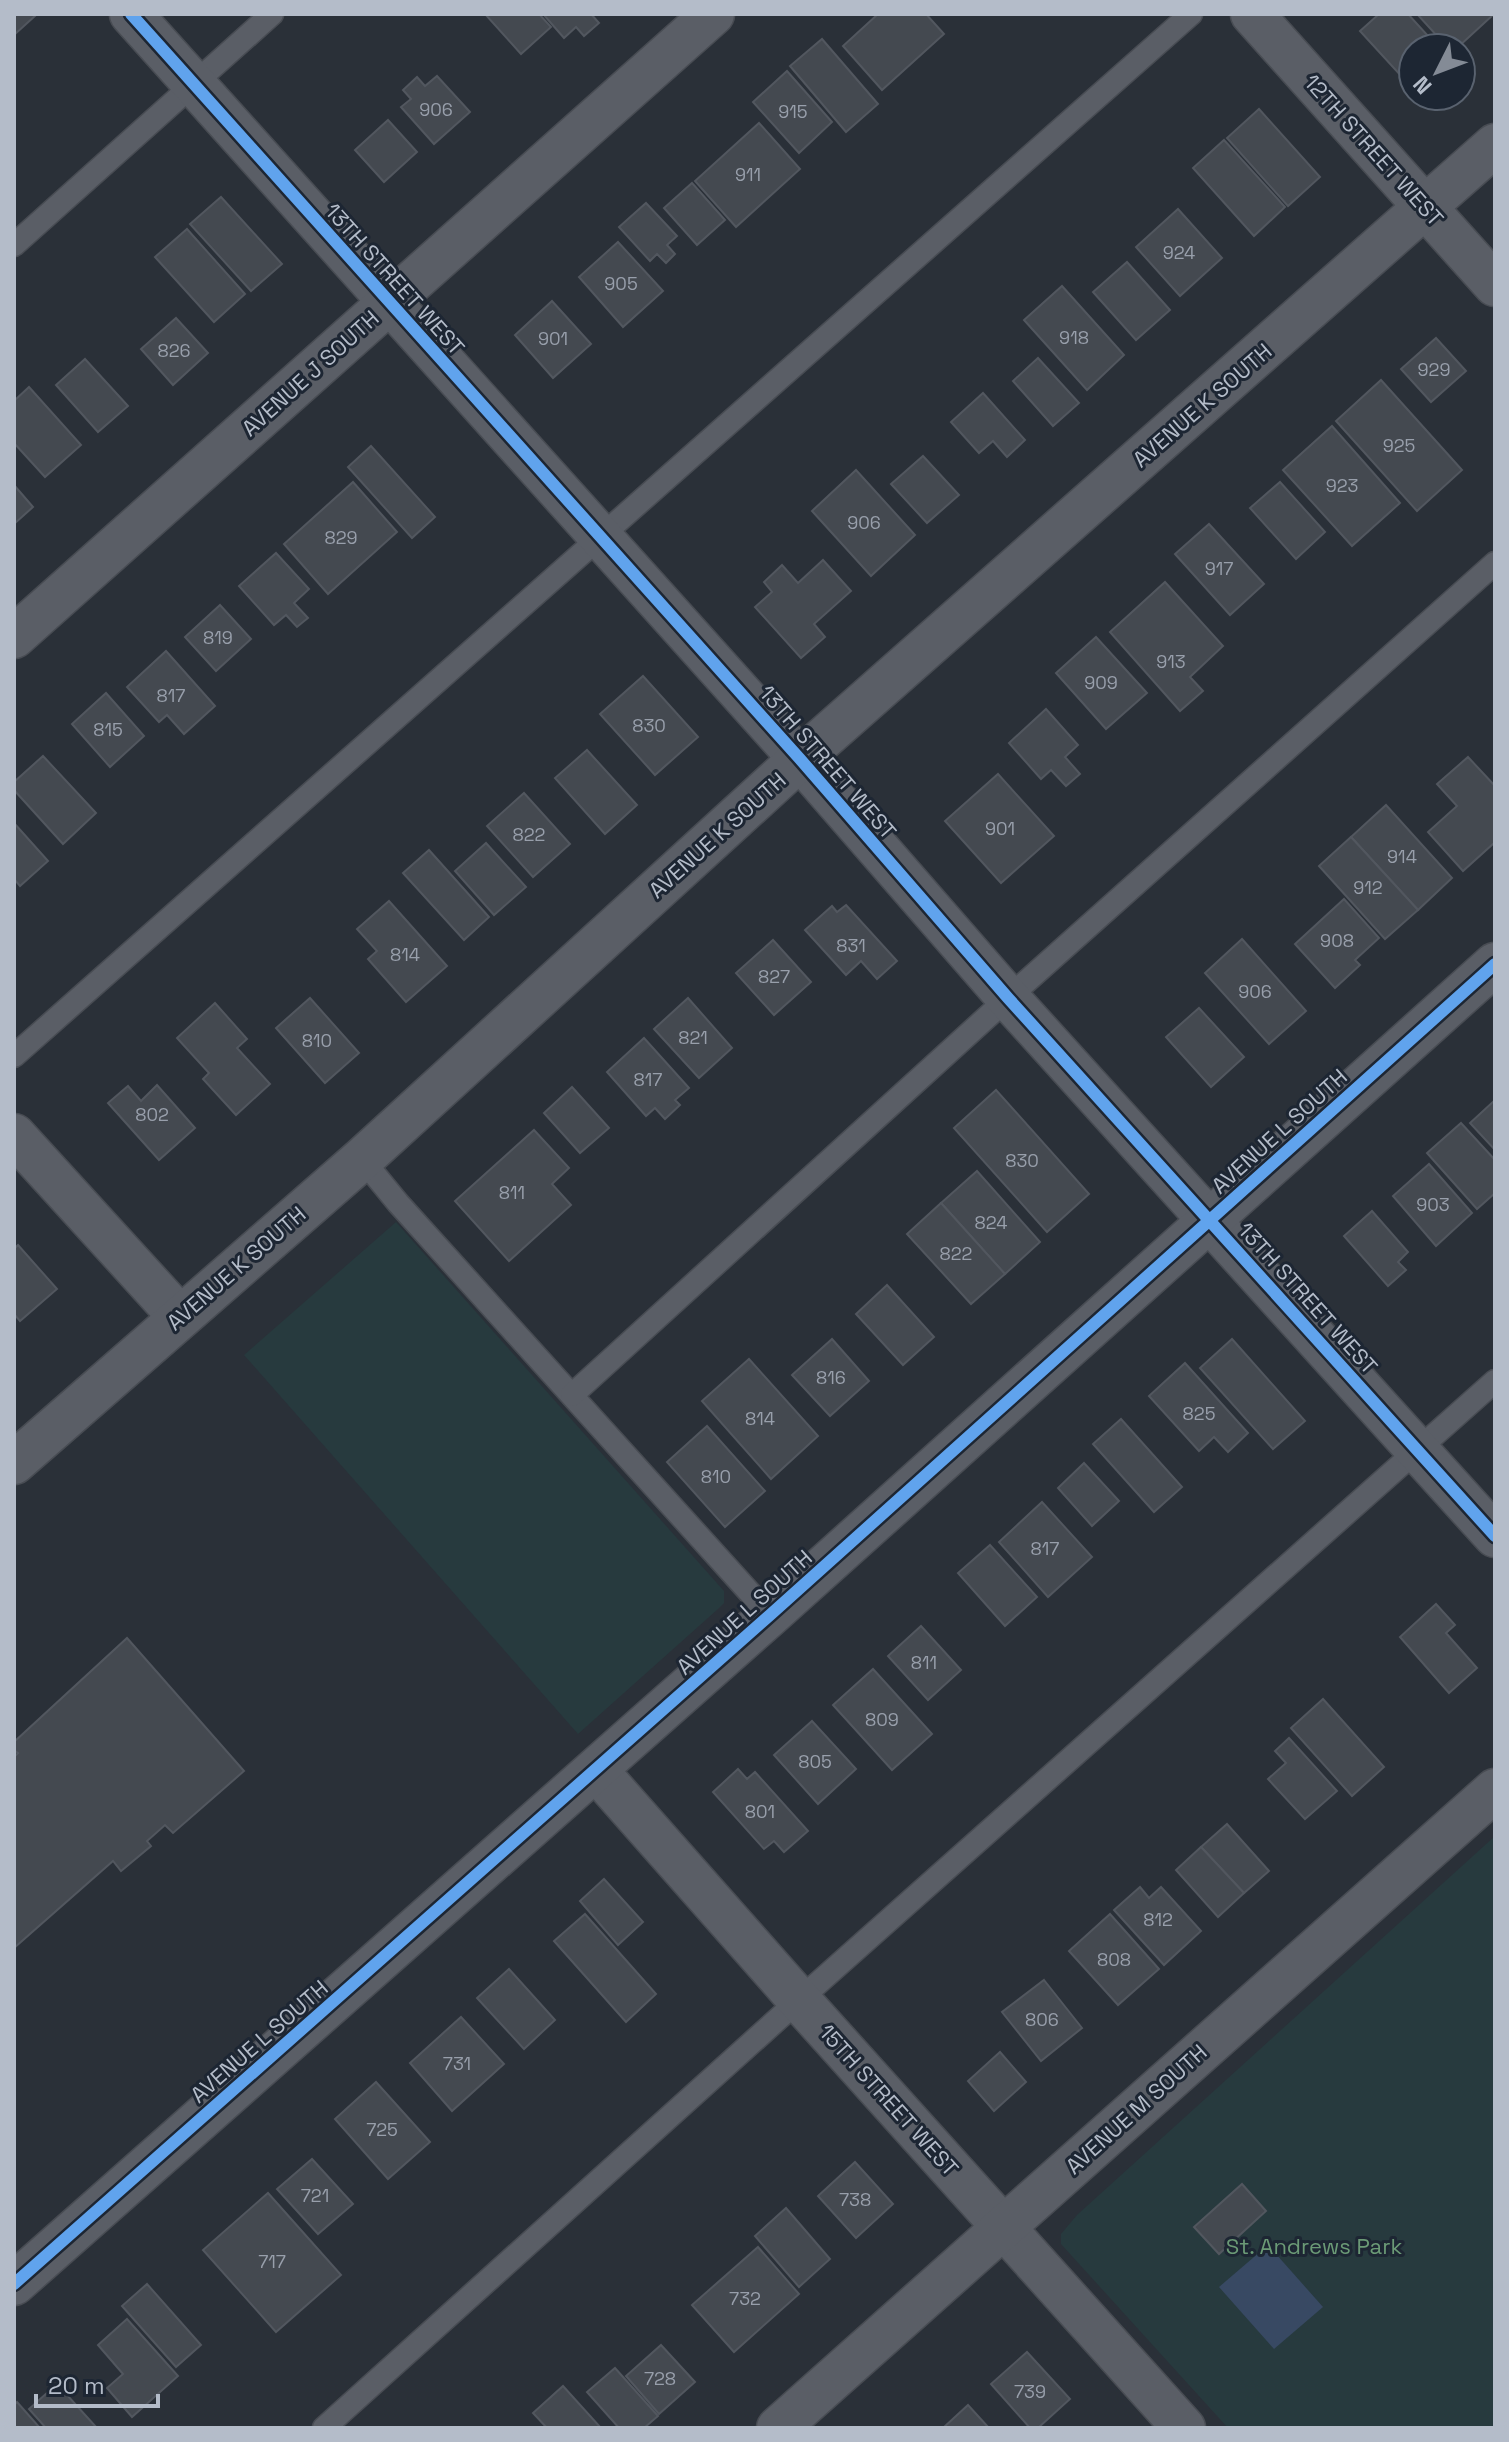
<svg xmlns="http://www.w3.org/2000/svg" width="1509" height="2442" viewBox="0 0 1509 2442" font-family="'Space Grotesk',sans-serif">
<style>
.green{fill:#273a3e}
.water{fill:#384963}
.building{fill:#444950;stroke:#52575f;stroke-width:2}
.lines{fill:none;stroke-linecap:round;stroke-linejoin:round}
.lane-casing{stroke:#484c53;stroke-width:25}
.street-casing{stroke:#484c53;stroke-width:45}
.lane{stroke:#5a5e66;stroke-width:22}
.street{stroke:#5a5e66;stroke-width:42}
.cycleway-casing{stroke:#1d2633;stroke-width:17}
.cycleway{stroke:#60a3ed;stroke-width:12}
.labels{text-anchor:middle;stroke-width:6;stroke-linejoin:round;paint-order:stroke}
.number-label{font-size:18px;fill:#989fab}
.street-label{font-size:22px;fill:#b4bcc9;stroke:#1d2633}
.park-label{font-size:22px;fill:#6b9a76;stroke:#1d2633}
</style>
<rect width="100%" height="100%" fill="#2a3038"/>
<g class="green">
<path d="M396,1222L724,1591V1603L718,1609L578,1734L244,1355Z"/>
<path d="M1495,1836V2428H1228L1061,2244V2234L1077,2215Z"/>
</g>
<path class="water" d="M1268,2245L1323,2307L1274,2349L1219,2287Z"/>
<g class="building">
<path d="M14,14H36V15L14,35Z"/>
<path d="M485,14H539L551,27L521,54Z"/>
<path d="M543,14H591L599,23L584,36L576,27L564,38Z"/>
<path d="M878,14H926L944,34L882,90L843,46Z"/>
<path d="M1379,14H1408L1439,48H1413V89L1360,31Z"/>
<path d="M1417,14H1494L1457,48H1448Z"/>
<path d="M822,39L878,104L846,132L790,66Z"/>
<path d="M787,71L832,122L799,153L753,102Z"/>
<path d="M437,76L470,112L434,144L401,107L411,99L403,90L417,77L425,86Z"/>
<path d="M1259,109L1320,177L1288,206L1227,138Z"/>
<path d="M388,120L417,152L384,182L355,150Z"/>
<path d="M759,123L800,169L736,227L695,181Z"/>
<path d="M1224,140L1285,207L1254,236L1193,168Z"/>
<path d="M692,183L725,220L697,245L664,208Z"/>
<path d="M221,197L282,264L251,291L190,224Z"/>
<path d="M646,203L677,236L667,245L675,254L666,263L657,254L650,261L619,227Z"/>
<path d="M1178,209L1222,258L1180,296L1136,247Z"/>
<path d="M187,229L245,294L214,322L155,257Z"/>
<path d="M618,242L663,291L623,327L579,277Z"/>
<path d="M1127,262L1170,310L1136,340L1093,292Z"/>
<path d="M1062,286L1124,355L1087,390L1024,320Z"/>
<path d="M552,301L591,344L553,378L515,335Z"/>
<path d="M176,318L208,353L173,385L141,349Z"/>
<path d="M1436,338L1466,371L1431,402L1401,369Z"/>
<path d="M1038,358L1079,403L1053,426L1013,381Z"/>
<path d="M85,359L128,406L98,432L56,385Z"/>
<path d="M1381,380L1462,470L1417,511L1336,421Z"/>
<path d="M29,387L81,445L45,477L14,443V401Z"/>
<path d="M983,393L1025,440L1007,457L993,441L979,453L951,422Z"/>
<path d="M1332,426L1400,503L1352,546L1283,470Z"/>
<path d="M371,446L435,517L412,538L348,467Z"/>
<path d="M923,456L959,495L927,523L891,484Z"/>
<path d="M856,470L915,535L871,576L812,511Z"/>
<path d="M353,482L397,532L328,594L284,544Z"/>
<path d="M1280,482L1325,532L1296,559L1250,508Z"/>
<path d="M14,485L33,507L14,524Z"/>
<path d="M1209,524L1264,584L1230,615L1175,554Z"/>
<path d="M276,553L309,589L294,603L308,618L297,627L286,615L274,625L239,586Z"/>
<path d="M823,560L851,591L814,624L825,637L801,658L755,607L772,592L764,582L782,565L798,583Z"/>
<path d="M1165,582L1223,646L1190,677L1203,691L1180,711L1110,632Z"/>
<path d="M220,605L251,639L216,671L185,637Z"/>
<path d="M1096,637L1147,693L1106,729L1056,673Z"/>
<path d="M166,651L215,706L184,734L167,715L159,722L127,687Z"/>
<path d="M643,676L698,737L655,775L600,714Z"/>
<path d="M106,693L144,736L110,767L72,724Z"/>
<path d="M1046,709L1078,745L1065,757L1080,774L1066,786L1051,770L1041,779L1009,743Z"/>
<path d="M587,750L637,805L605,834L555,778Z"/>
<path d="M43,756L96,813L63,844L14,790V782Z"/>
<path d="M1468,757L1495,786V846L1493,844L1463,871L1428,832L1457,806L1437,784Z"/>
<path d="M998,774L1054,836L1001,883L945,821Z"/>
<path d="M524,793L570,844L533,877L487,826Z"/>
<path d="M1386,805L1452,878L1418,910L1351,837Z"/>
<path d="M14,823L48,861L20,886L14,879Z"/>
<path d="M1351,837L1418,910L1385,939L1319,866Z"/>
<path d="M486,843L526,887L494,915L455,871Z"/>
<path d="M429,850L489,917L464,940L403,873Z"/>
<path d="M1344,899L1379,938L1355,960L1360,965L1335,988L1295,944Z"/>
<path d="M389,901L447,966L406,1002L368,959L377,951L357,929Z"/>
<path d="M846,905L897,961L877,979L861,961L846,975L805,930L832,906L837,912Z"/>
<path d="M1242,939L1306,1011L1269,1044L1205,973Z"/>
<path d="M773,940L811,982L774,1015L736,973Z"/>
<path d="M310,998L359,1053L325,1083L276,1028Z"/>
<path d="M688,998L732,1048L699,1078L654,1029Z"/>
<path d="M215,1003L247,1039L237,1048L270,1084L236,1115L203,1079L209,1073L177,1038Z"/>
<path d="M1199,1008L1244,1057L1211,1087L1166,1037Z"/>
<path d="M644,1038L689,1088L675,1100L680,1105L665,1119L655,1108L646,1116L607,1072Z"/>
<path d="M157,1085L195,1128L159,1160L108,1103L128,1086L141,1101Z"/>
<path d="M572,1087L609,1128L580,1153L544,1113Z"/>
<path d="M996,1090L1089,1194L1047,1232L954,1128Z"/>
<path d="M1495,1100V1150L1470,1123Z"/>
<path d="M1461,1123L1495,1160V1193L1477,1209L1427,1153Z"/>
<path d="M534,1130L569,1168L552,1184L571,1205L509,1261L455,1201Z"/>
<path d="M1429,1164L1472,1213L1436,1246L1393,1196Z"/>
<path d="M977,1171L1040,1242L1005,1274L941,1203Z"/>
<path d="M941,1203L1005,1274L971,1304L907,1234Z"/>
<path d="M1372,1211L1408,1252L1398,1262L1406,1270L1388,1286L1344,1236Z"/>
<path d="M18,1245L57,1289L20,1321L14,1314V1249Z"/>
<path d="M887,1285L934,1337L903,1365L856,1314Z"/>
<path d="M832,1339L869,1381L830,1416L792,1375Z"/>
<path d="M1232,1339L1305,1421L1273,1449L1200,1368Z"/>
<path d="M749,1359L818,1436L771,1479L702,1401Z"/>
<path d="M1185,1363L1248,1433L1228,1452L1214,1437L1199,1451L1149,1396Z"/>
<path d="M1121,1419L1182,1487L1154,1512L1093,1444Z"/>
<path d="M707,1426L765,1491L725,1527L667,1462Z"/>
<path d="M1084,1463L1119,1501L1092,1526L1058,1488Z"/>
<path d="M1042,1502L1092,1557L1048,1597L999,1542Z"/>
<path d="M990,1545L1037,1597L1005,1626L958,1573Z"/>
<path d="M1436,1604L1455,1625L1446,1633L1477,1668L1449,1693L1400,1637Z"/>
<path d="M921,1626L961,1670L928,1700L888,1656Z"/>
<path d="M127,1638L244,1771L173,1833L165,1825L147,1841L151,1846L121,1871L113,1861L14,1948V1757L18,1753L14,1750V1742Z"/>
<path d="M873,1669L932,1734L892,1770L833,1705Z"/>
<path d="M1323,1699L1384,1767L1352,1796L1291,1728Z"/>
<path d="M812,1721L856,1769L818,1804L774,1755Z"/>
<path d="M1289,1738L1337,1791L1305,1819L1268,1779L1286,1763L1275,1751Z"/>
<path d="M738,1769L747,1779L755,1772L808,1831L784,1852L774,1841L764,1849L713,1792Z"/>
<path d="M1227,1824L1269,1871L1244,1893L1201,1847Z"/>
<path d="M1201,1847L1244,1893L1218,1917L1176,1870Z"/>
<path d="M604,1879L643,1922L618,1945L580,1901Z"/>
<path d="M1140,1887L1149,1898L1161,1887L1201,1931L1164,1965L1114,1910Z"/>
<path d="M585,1914L656,1994L626,2022L554,1941Z"/>
<path d="M1110,1914L1159,1969L1118,2005L1069,1951Z"/>
<path d="M509,1969L555,2020L524,2049L477,1998Z"/>
<path d="M1044,1980L1082,2028L1041,2061L1002,2012Z"/>
<path d="M461,2017L504,2064L452,2111L410,2063Z"/>
<path d="M1000,2052L1026,2082L994,2111L968,2081Z"/>
<path d="M376,2082L430,2142L388,2179L335,2119Z"/>
<path d="M312,2159L353,2204L318,2234L277,2189Z"/>
<path d="M855,2162L893,2204L856,2238L818,2196Z"/>
<path d="M1242,2184L1266,2211L1219,2254L1194,2227Z"/>
<path d="M268,2193L341,2275L276,2332L203,2250Z"/>
<path d="M786,2208L830,2259L799,2287L755,2236Z"/>
<path d="M758,2247L799,2294L734,2352L692,2305Z"/>
<path d="M147,2284L201,2345L176,2367L122,2306Z"/>
<path d="M127,2319L178,2376L132,2417L107,2388L123,2374L98,2345Z"/>
<path d="M661,2345L695,2382L659,2414L626,2376Z"/>
<path d="M1027,2352L1070,2399L1038,2428H1030L991,2384Z"/>
<path d="M615,2368L658,2416L644,2428H619L587,2392Z"/>
<path d="M57,2384L97,2428H46L29,2409Z"/>
<path d="M563,2386L601,2428H547L533,2413Z"/>
<path d="M17,2402L40,2428H14V2405Z"/>
<path d="M968,2405L989,2428H943Z"/>
</g>
<g class="lines">
<g class="lane-casing">
<g id="lane">
<path d="M14,245L272,14"/>
<path d="M14,1056L1191,14"/>
<path d="M362,1159L398,1203L770,1615"/>
<path d="M572,1395L1008,998L1495,563"/>
<path d="M324,2428L799,2000L1495,1381"/>
</g>
</g>
<g class="street-casing">
<g id="street">
<path d="M131,14L800,759L1008,998L1495,1536"/>
<path d="M1252,14L1495,285"/>
<path d="M14,637L713,14"/>
<path d="M14,1135L180,1317"/>
<path d="M14,1463L362,1159L800,759L1495,145"/>
<path d="M596,1770L799,2000L1184,2428"/>
<path d="M14,2284L770,1615L1495,964"/>
<path d="M778,2428L1495,1790"/>
</g>
</g>
<use href="#lane" class="lane"/>
<use href="#street" class="street"/>
<g class="cycleway-casing">
<g id="cycleway">
<path d="M131,14L800,759L1008,998L1495,1536"/>
<path d="M14,2284L770,1615L1495,964"/>
</g>
</g>
<use href="#cycleway" class="cycleway"/>
</g>
<g class="labels">
<g class="number-label">
<text x="436" y="116">906</text>
<text x="793" y="118">915</text>
<text x="748" y="181">911</text>
<text x="1179" y="259">924</text>
<text x="621" y="290">905</text>
<text x="1074" y="344">918</text>
<text x="553" y="345">901</text>
<text x="174" y="357">826</text>
<text x="1434" y="376">929</text>
<text x="1399" y="452">925</text>
<text x="1342" y="492">923</text>
<text x="864" y="529">906</text>
<text x="341" y="544">829</text>
<text x="1219" y="575">917</text>
<text x="218" y="644">819</text>
<text x="1171" y="668">913</text>
<text x="1101" y="689">909</text>
<text x="171" y="702">817</text>
<text x="649" y="732">830</text>
<text x="108" y="736">815</text>
<text x="1000" y="835">901</text>
<text x="529" y="841">822</text>
<text x="1402" y="863">914</text>
<text x="1368" y="894">912</text>
<text x="1337" y="947">908</text>
<text x="851" y="952">831</text>
<text x="405" y="961">814</text>
<text x="774" y="983">827</text>
<text x="1255" y="998">906</text>
<text x="693" y="1044">821</text>
<text x="317" y="1047">810</text>
<text x="648" y="1086">817</text>
<text x="152" y="1121">802</text>
<text x="1022" y="1167">830</text>
<text x="512" y="1199">811</text>
<text x="1433" y="1211">903</text>
<text x="991" y="1229">824</text>
<text x="956" y="1260">822</text>
<text x="831" y="1384">816</text>
<text x="1199" y="1420">825</text>
<text x="760" y="1425">814</text>
<text x="716" y="1483">810</text>
<text x="1045" y="1555">817</text>
<text x="924" y="1669">811</text>
<text x="882" y="1726">809</text>
<text x="815" y="1768">805</text>
<text x="760" y="1818">801</text>
<text x="1158" y="1926">812</text>
<text x="1114" y="1966">808</text>
<text x="1042" y="2026">806</text>
<text x="457" y="2070">731</text>
<text x="382" y="2136">725</text>
<text x="315" y="2202">721</text>
<text x="855" y="2206">738</text>
<text x="272" y="2268">717</text>
<text x="745" y="2305">732</text>
<text x="660" y="2385">728</text>
<text x="1030" y="2398">739</text>
</g>
<g class="street-label">
<text transform="translate(1374 150) rotate(48)" y="8">12TH STREET WEST</text>
<text transform="translate(395 279) rotate(48)" y="8">13TH STREET WEST</text>
<text transform="translate(310 373) rotate(-42)" y="8">AVENUE J SOUTH</text>
<text transform="translate(1202 405) rotate(-41)" y="8">AVENUE K SOUTH</text>
<text transform="translate(828 762) rotate(49)" y="8">13TH STREET WEST</text>
<text transform="translate(717 835) rotate(-42)" y="8">AVENUE K SOUTH</text>
<text transform="translate(1279 1131) rotate(-42)" y="8">AVENUE L SOUTH</text>
<text transform="translate(236 1268) rotate(-41)" y="8">AVENUE K SOUTH</text>
<text transform="translate(1308 1298) rotate(48)" y="8">13TH STREET WEST</text>
<text transform="translate(744 1612) rotate(-42)" y="8">AVENUE L SOUTH</text>
<text transform="translate(259 2041) rotate(-41)" y="8">AVENUE L SOUTH</text>
<text transform="translate(889 2100) rotate(48)" y="8">15TH STREET WEST</text>
<text transform="translate(1136 2109) rotate(-42)" y="8">AVENUE M SOUTH</text>
</g>
<g class="park-label">
<text x="1314" y="2254">St. Andrews Park</text>
</g>
</g>
<rect width="1509" height="2442" fill="none" stroke="#b4bcc9" stroke-width="32"/>
<g transform="translate(1437 72) rotate(228)"><circle r="38" fill="#1d2633" stroke="#59626f" stroke-width="2"/>
<path d="M0-6L14 30L0 20L-14 30Z" fill="#848b96"/>
<text y="-12" font-size="22" font-weight="bold" text-anchor="middle" fill="#b4bcc9">N</text>
</g>
<path d="M36 2394v12h122v-12" fill="none" stroke="#b4bcc9" stroke-width="4"/>
<text x="48" y="2394" font-size="24" fill="#b4bcc9" stroke="#1d2633" stroke-width="6" paint-order="stroke">20 m</text>
</svg>
